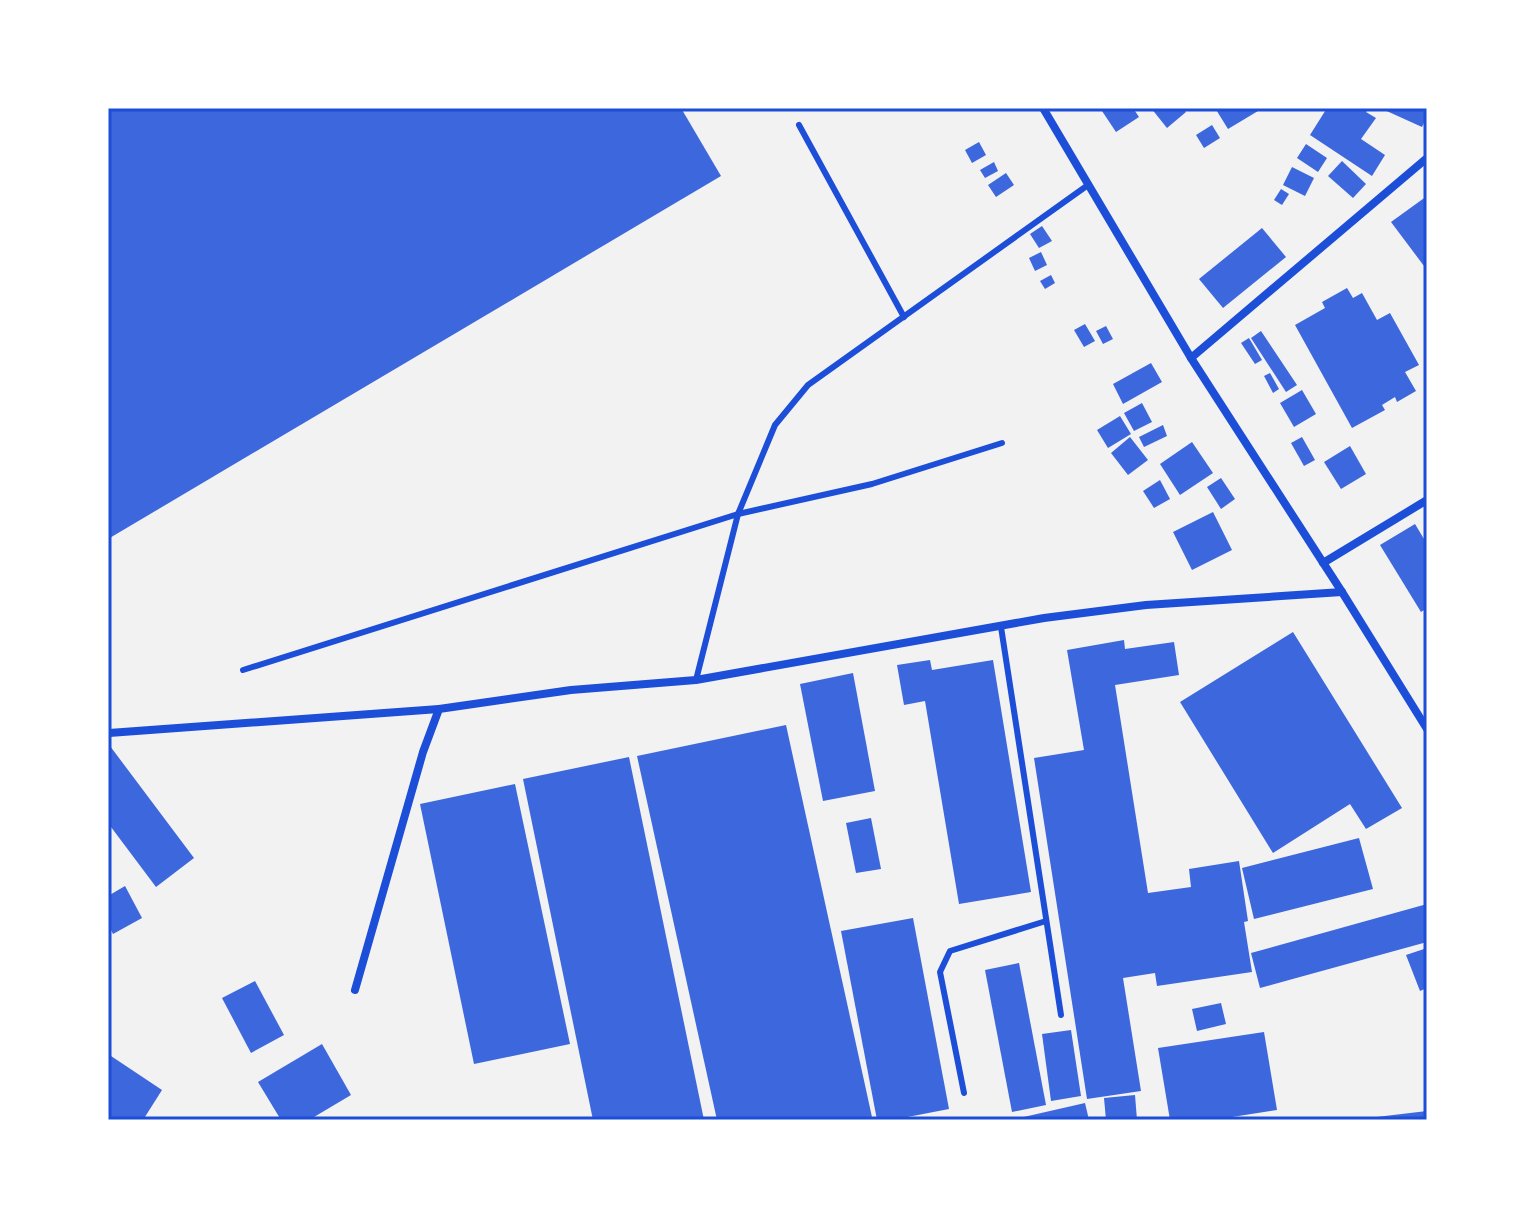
<svg xmlns="http://www.w3.org/2000/svg" width="1535" height="1228" viewBox="0 0 1535 1228" font-family="Signika,sans-serif">
<style>
.building{fill:#3d67dc}
.lines{fill:none;stroke-linecap:round;stroke-linejoin:round}
.service{stroke:#1d4ed8;stroke-width:6}
.minor{stroke:#1d4ed8;stroke-width:8}
.neatline{fill:none;stroke:#1d4ed8;stroke-width:3}
</style>
<rect width="100%" height="100%" fill="#f2f2f2"/>
<g class="building">
<path d="M108,108H681L721,176L108,539Z"/>
<path d="M1100,108H1133L1139,117L1116,132Z"/>
<path d="M1151,108H1183L1186,112L1167,128Z"/>
<path d="M1215,108H1263L1228,129Z"/>
<path d="M1327,108H1369L1366,112L1376,118L1361,139L1385,155L1372,176L1310,135Z"/>
<path d="M1380,108H1427V117L1422,127Z"/>
<path d="M1212,125L1220,138L1204,148L1196,135Z"/>
<path d="M979,142L986,155L972,163L965,150Z"/>
<path d="M1306,144L1327,158L1318,172L1297,158Z"/>
<path d="M1342,161L1366,184L1353,198L1328,176Z"/>
<path d="M994,162L998,171L985,178L980,170Z"/>
<path d="M1292,167L1314,178L1305,196L1283,185Z"/>
<path d="M1006,173L1014,185L996,197L988,185Z"/>
<path d="M1281,189L1289,194L1282,205L1274,200Z"/>
<path d="M1427,196V270L1391,222Z"/>
<path d="M1042,226L1052,241L1039,248L1030,234Z"/>
<path d="M1262,228L1286,257L1223,308L1199,279Z"/>
<path d="M1041,252L1047,265L1035,271L1029,258Z"/>
<path d="M1051,275L1055,283L1045,289L1040,281Z"/>
<path d="M1347,288L1353,298L1362,293L1377,320L1390,313L1419,365L1405,372L1416,391L1397,402L1395,397L1382,405L1385,410L1352,428L1295,325L1325,308L1322,302Z"/>
<path d="M1085,324L1095,341L1084,347L1074,330Z"/>
<path d="M1106,326L1113,339L1103,344L1096,331Z"/>
<path d="M1261,331L1297,385L1286,392L1251,338Z"/>
<path d="M1249,338L1262,360L1255,364L1241,343Z"/>
<path d="M1151,363L1162,382L1123,404L1113,384Z"/>
<path d="M1270,373L1279,389L1273,393L1264,376Z"/>
<path d="M1302,390L1316,414L1294,427L1280,403Z"/>
<path d="M1142,403L1152,422L1134,431L1124,413Z"/>
<path d="M1120,416L1131,434L1108,448L1097,430Z"/>
<path d="M1163,425L1167,436L1144,447L1139,437Z"/>
<path d="M1130,437L1148,460L1128,475L1111,453Z"/>
<path d="M1302,437L1315,460L1304,466L1291,443Z"/>
<path d="M1192,442L1213,473L1180,495L1160,464Z"/>
<path d="M1350,446L1366,474L1341,489L1324,462Z"/>
<path d="M1221,478L1235,499L1221,509L1207,487Z"/>
<path d="M1160,480L1170,499L1154,508L1143,491Z"/>
<path d="M1213,512L1232,550L1192,570L1173,532Z"/>
<path d="M1415,524L1427,544V608L1421,612L1380,545Z"/>
<path d="M1293,632L1402,808L1366,829L1350,804L1273,853L1180,702Z"/>
<path d="M1124,640L1125,649L1174,642L1179,675L1115,685L1148,893L1191,887L1189,869L1239,861L1248,921L1244,922L1252,972L1157,986L1155,973L1123,978L1141,1091L1087,1099L1034,758L1084,750L1067,650Z"/>
<path d="M930,660L932,670L993,660L1031,892L959,904L925,701L904,705L897,665Z"/>
<path d="M853,673L875,791L823,801L800,684Z"/>
<path d="M786,725L872,1117L856,1120H717L637,756Z"/>
<path d="M110,746L194,858L156,887L108,823V748Z"/>
<path d="M629,757L704,1120H593L523,779Z"/>
<path d="M515,784L570,1044L474,1064L420,804Z"/>
<path d="M871,818L881,869L856,873L846,823Z"/>
<path d="M1359,838L1373,889L1254,919L1242,868Z"/>
<path d="M125,886L142,918L113,934L108,924V896Z"/>
<path d="M1427,904V942L1260,988L1251,953Z"/>
<path d="M913,918L949,1109L892,1120H877L841,931Z"/>
<path d="M1427,948V988L1420,991L1406,955Z"/>
<path d="M1019,963L1046,1105L1012,1112L985,970Z"/>
<path d="M255,981L284,1035L251,1053L222,998Z"/>
<path d="M1221,1003L1226,1024L1197,1031L1192,1009Z"/>
<path d="M1071,1030L1081,1096L1051,1101L1042,1034Z"/>
<path d="M1264,1032L1277,1110L1213,1120H1170L1158,1048Z"/>
<path d="M322,1044L351,1095L309,1120H281L258,1082Z"/>
<path d="M111,1056L162,1090L143,1120H108V1060Z"/>
<path d="M1135,1095L1137,1120H1106L1104,1098Z"/>
<path d="M1085,1103L1089,1120H1015V1119Z"/>
<path d="M1427,1111V1120H1368V1118Z"/>
</g>
<g class="lines">
<g class="service">
<path d="M799,125L904,317"/>
<path d="M1001,627L1061,1015"/>
<path d="M243,670L738,514L872,484L1002,443"/>
<path d="M696,680L738,514L775,425L808,385L1088,185"/>
<path d="M964,1093L940,972L950,951L1046,921"/>
</g>
<g class="minor">
<path d="M1043,108L1191,358L1342,592L1427,729"/>
<path d="M1191,358L1427,158"/>
<path d="M1323,563L1427,500"/>
<path d="M109,733L439,709"/>
<path d="M355,990L423,752L439,709L571,690L696,680L1044,618L1146,605L1342,592"/>
</g>
</g>
<rect width="1535" height="1228" fill="none" stroke="#ffffff" stroke-width="220"/>
<rect x="110" y="110" width="1315" height="1008" class="neatline"/>
</svg>
